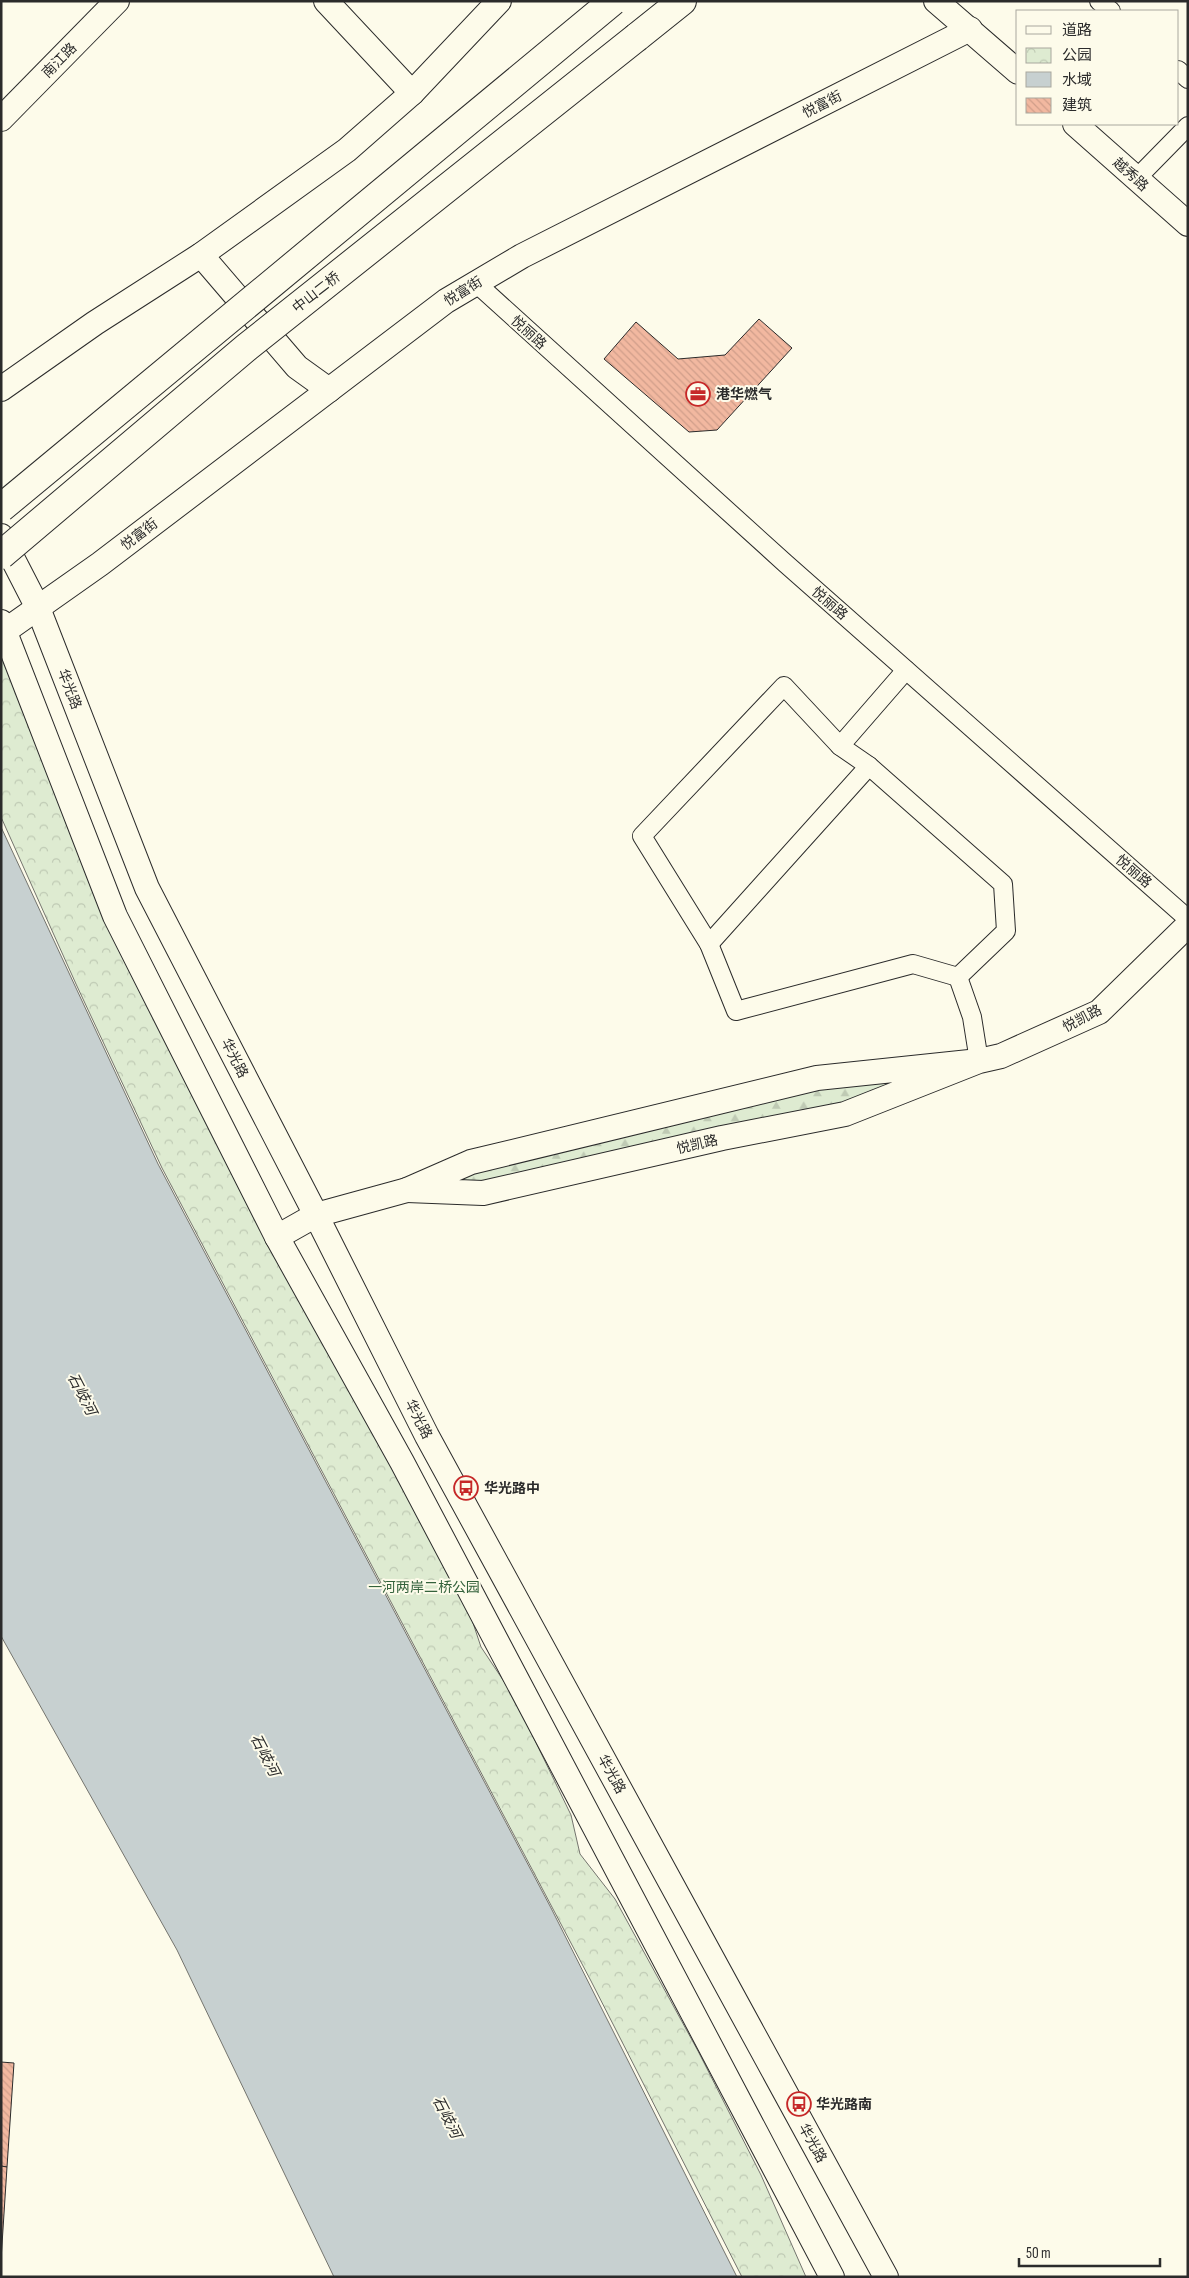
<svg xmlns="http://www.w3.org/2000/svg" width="1189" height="2278" viewBox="0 0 1189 2278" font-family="'Sofia Sans Condensed','Noto Sans SC',sans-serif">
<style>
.forest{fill:url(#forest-firs);stroke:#74746e}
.park{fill:url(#park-crowns);stroke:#74746e}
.water{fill:#c7d0d0;stroke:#74746e}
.building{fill:url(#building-back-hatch);stroke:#2b2b2b}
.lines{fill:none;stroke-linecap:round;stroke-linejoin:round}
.street-casing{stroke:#2b2b2b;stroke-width:20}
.secondary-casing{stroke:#2b2b2b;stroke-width:26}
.highway-casing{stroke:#2b2b2b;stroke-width:30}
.street{stroke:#fdfbea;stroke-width:18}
.secondary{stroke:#fdfbea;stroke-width:24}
.highway{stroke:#fdfbea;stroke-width:28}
.highway-bridge-casing{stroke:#2b2b2b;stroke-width:30;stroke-linecap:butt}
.highway-bridge{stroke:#fdfbea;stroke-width:28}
.labels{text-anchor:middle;stroke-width:4;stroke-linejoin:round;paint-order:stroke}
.street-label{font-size:14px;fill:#2b2b2b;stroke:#fdfbea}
.poi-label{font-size:14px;font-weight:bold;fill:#2b2b2b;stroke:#fdfbea;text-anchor:start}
.park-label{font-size:14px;fill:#34623c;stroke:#fdfbea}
.water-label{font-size:15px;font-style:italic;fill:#2b2b2b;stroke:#fdfbea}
</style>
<defs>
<pattern id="forest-firs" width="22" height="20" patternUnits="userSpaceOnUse" patternTransform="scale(1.25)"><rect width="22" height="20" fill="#deebd1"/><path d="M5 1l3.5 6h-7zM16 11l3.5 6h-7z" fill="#bfcab4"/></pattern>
<pattern id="park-crowns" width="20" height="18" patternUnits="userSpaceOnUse" patternTransform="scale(1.25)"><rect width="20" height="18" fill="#deebd1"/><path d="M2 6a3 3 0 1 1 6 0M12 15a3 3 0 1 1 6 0" fill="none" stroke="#bfcab4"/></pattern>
<pattern id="building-back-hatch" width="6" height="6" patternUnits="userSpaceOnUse" patternTransform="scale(1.25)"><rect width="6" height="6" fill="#f2b8a0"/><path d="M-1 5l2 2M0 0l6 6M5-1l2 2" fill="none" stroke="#d09e8a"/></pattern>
</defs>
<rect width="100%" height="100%" fill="#fdfbea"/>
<path class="forest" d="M898,1081L835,1109L476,1187L442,1180L829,1085Z"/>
<path class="park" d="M1,647L92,874L456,1572L481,1647L513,1695L571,1815L580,1854L615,1899L698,2051L761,2175L806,2277H742L591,1981L162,1168L76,984L1,817Z"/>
<path class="water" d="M1,827L158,1164L551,1908L737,2277H334L177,1950L1,1636Z"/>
<g class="building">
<path d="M759,319L792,348L717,430L689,432L604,359L636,322L678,359L725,355Z"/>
<path d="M1,2062L14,2063L7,2167L1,2166Z"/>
<path d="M1,2166L7,2167L1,2260Z"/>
</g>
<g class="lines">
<g class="street-casing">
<g id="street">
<path d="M1099,1L1111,11"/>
<path d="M1178,70L1188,79"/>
<path d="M1136,179L1188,126"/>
<path d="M476,283L785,563L1188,919"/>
<path d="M784,686L840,746L869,766L1003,884L1006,931L958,977L913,964L736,1011L709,944L642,836Z"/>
<path d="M840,746L906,670"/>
<path d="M709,944L869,766"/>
<path d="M958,977L972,1017L979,1061"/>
</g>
</g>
<g class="secondary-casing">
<g id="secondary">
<path d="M326,1L412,93"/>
<path d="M936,1L1018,72"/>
<path d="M1,119L117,1"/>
<path d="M1075,124L1188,224"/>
<path d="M201,255L297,367L329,390"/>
<path d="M1,389L95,323L201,255L347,150L412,93L499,1"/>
<path d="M1,536L38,608L147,888L316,1215L427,1436L886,2277"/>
<path d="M1,622L115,916L277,1237L402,1462L832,2277"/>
<path d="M5,631L100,564L446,301L522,256L970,29"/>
<path d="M979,1061L845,1114L722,1138L483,1193L407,1190L471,1162L817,1078L979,1061L1001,1056L1099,1012L1188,925"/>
<path d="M277,1237L316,1215L407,1190"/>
</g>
</g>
<g class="highway-casing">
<path id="highway" d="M637,37L682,1"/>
</g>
<use href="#street" class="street"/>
<use href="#secondary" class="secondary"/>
<use href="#highway" class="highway"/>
<g class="highway-bridge-casing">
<g id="highway-bridge">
<path d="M1,508L613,1"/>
<path d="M1,555L247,347L637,37"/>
</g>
</g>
<use href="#highway-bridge" class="highway-bridge"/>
</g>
<defs>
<g id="office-ring" transform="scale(1.25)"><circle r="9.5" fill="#fdfbea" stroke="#c62828" stroke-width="1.5"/><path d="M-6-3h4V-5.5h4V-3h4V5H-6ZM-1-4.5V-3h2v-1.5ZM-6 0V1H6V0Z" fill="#c62828"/></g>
<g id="bus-ring" transform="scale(1.25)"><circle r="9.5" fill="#fdfbea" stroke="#c62828" stroke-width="1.5"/><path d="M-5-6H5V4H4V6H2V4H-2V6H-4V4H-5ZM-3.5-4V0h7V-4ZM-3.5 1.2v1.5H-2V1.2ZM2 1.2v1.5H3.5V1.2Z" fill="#c62828"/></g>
</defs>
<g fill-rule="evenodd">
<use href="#office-ring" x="698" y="394"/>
<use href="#bus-ring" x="466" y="1488"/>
<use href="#bus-ring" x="799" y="2104"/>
</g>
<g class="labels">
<g class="street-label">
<text transform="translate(59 60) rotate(-45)" y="5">南江路</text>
<text transform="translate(822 104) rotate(-27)" y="5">悦富街</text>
<text transform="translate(1131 174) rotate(42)" y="5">越秀路</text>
<text transform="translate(463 291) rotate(-32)" y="5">悦富街</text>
<text transform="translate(316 292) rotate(-38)" y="5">中山二桥</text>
<text transform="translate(529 332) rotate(42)" y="5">悦丽路</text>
<text transform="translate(139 534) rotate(-37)" y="5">悦富街</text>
<text transform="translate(830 603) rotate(41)" y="5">悦丽路</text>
<text transform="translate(70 689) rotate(69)" y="5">华光路</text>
<text transform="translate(1134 871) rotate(41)" y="5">悦丽路</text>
<text transform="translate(1082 1018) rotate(-28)" y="5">悦凯路</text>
<text transform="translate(235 1058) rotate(63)" y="5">华光路</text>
<text transform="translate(697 1144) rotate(-13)" y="5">悦凯路</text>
<text transform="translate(419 1419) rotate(63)" y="5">华光路</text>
<text transform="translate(612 1774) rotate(61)" y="5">华光路</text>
<text transform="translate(813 2143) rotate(61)" y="5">华光路</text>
</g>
<g class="poi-label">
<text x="716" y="399">港华燃气</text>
<text x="484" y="1493">华光路中</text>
<text x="816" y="2109">华光路南</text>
</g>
<g class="park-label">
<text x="424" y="1592">一河两岸二桥公园</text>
</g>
<g class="water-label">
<text transform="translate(82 1394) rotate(63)" y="5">石岐河</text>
<text transform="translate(265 1755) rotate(63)" y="5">石岐河</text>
<text transform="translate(447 2117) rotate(63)" y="5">石岐河</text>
</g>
</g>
<rect width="1189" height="2278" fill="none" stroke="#2b2b2b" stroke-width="5"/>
<rect x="1016" y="10" width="162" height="115" fill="#fdfbea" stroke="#a9a89e"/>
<rect x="1026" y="26" width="25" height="8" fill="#fdfbea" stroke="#a9a89e"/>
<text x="1062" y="35" font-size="15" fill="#2b2b2b">道路</text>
<rect x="1026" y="48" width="25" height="15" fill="url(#park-crowns)" stroke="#a9a89e"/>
<text x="1062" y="60" font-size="15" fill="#2b2b2b">公园</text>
<rect x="1026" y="72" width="25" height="15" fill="#c7d0d0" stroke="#a9a89e"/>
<text x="1062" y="85" font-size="15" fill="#2b2b2b">水域</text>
<rect x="1026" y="98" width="25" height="15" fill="url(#building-back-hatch)" stroke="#a9a89e"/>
<text x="1062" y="110" font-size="15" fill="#2b2b2b">建筑</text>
<path d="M1019 2258v8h141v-8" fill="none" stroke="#2b2b2b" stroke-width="2.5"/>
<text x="1026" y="2258" font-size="15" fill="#2b2b2b" stroke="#fdfbea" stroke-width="4" paint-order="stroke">50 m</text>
</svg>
